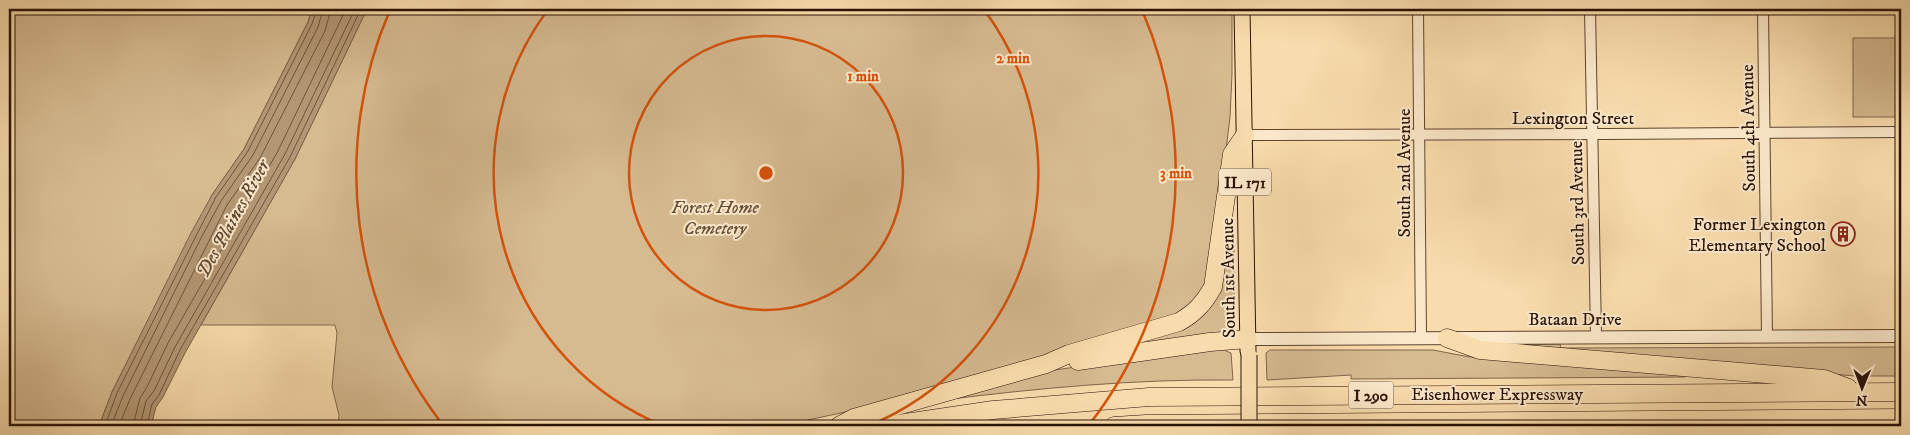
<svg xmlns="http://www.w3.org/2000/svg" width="1910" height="435" viewBox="0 0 1910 435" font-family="'IM FELL DW Pica',serif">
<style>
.green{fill:#d6ba90;stroke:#80664a}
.water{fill:#b39774;stroke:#7c6248}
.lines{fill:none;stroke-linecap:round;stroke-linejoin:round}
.shore{stroke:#6e543c;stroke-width:1}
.minor-casing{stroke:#5e442f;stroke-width:12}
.tertiary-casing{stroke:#5e442f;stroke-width:14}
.primary-casing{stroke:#2a1205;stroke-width:17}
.motorway-casing{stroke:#2a1205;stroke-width:19}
.minor{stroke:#fbe8ca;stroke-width:10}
.tertiary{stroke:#fbe8ca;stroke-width:12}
.primary{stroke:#f9dcad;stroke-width:15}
.motorway{stroke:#f9dcad;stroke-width:18}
.primary-bridge-casing{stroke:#2a1205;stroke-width:17;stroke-linecap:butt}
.primary-bridge{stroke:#f9dcad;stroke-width:15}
.ring{fill:none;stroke:#d5520b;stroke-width:2.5}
.labels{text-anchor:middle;stroke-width:4;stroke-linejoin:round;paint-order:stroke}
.shield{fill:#fbe8ca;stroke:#695240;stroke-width:1}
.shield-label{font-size:16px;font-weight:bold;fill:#2a1205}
.street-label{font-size:18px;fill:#2a1205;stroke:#fbe8ca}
.park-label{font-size:18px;font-style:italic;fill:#664d36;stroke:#fbe8ca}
.poi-label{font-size:18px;fill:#2a1205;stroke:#fbe8ca;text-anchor:end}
.water-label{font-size:19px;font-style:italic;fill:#614731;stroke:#fbe8ca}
.centre{fill:#d5520b;stroke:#fbe8ca;stroke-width:2.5}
.ring-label{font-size:15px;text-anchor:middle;font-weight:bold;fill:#d5520b;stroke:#fbe8ca;stroke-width:4;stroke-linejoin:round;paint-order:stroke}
</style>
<rect width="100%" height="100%" fill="#f9dcad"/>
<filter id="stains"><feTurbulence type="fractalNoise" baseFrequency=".004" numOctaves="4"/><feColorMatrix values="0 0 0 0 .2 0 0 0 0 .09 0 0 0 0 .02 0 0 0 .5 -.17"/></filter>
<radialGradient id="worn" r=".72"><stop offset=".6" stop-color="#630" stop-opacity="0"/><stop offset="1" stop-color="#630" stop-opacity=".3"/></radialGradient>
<g class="green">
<path d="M9,9H312L308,22L244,149L212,195L112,392L99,426H9Z"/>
<path d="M367,9H1232V74L1230,117L1212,265L1201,297L1172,318L878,405L780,426H338L339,415L332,387L337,333L335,325H201L295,159Z"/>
<rect x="1853" y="38" width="48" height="79"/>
<path d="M1229,226H1232L1234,243V327L1232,331L1101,354L1188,323Z"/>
<path d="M1560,344L1561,348L1901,347V376H1855L1498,345Z"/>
<path d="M1212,348H1225L1226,351L1231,353L1233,380C1135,379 1040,388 943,400L1040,372Z"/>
<path d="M1270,350H1433L1470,357H1491L1685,373V377L1351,379V375L1267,380L1266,353Z"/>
</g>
<path class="water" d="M312,9H367L295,159L185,353L163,397L156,407L151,426H99L112,392L191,233L212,195L244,149L308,22Z"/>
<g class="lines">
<g class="shore">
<path d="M105,426L117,393L196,236L216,197L248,151L312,24L317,9"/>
<path d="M111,426L123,396L201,238L221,201L253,155L318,27L323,9"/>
<path d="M119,426L130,399L227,205L260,158L325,31L331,9"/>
<path d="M133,426L140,398L147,387L168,343L278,151L346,9"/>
<path d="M140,426L146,401L154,391L175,347L285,154L355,9"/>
<path d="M147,426L152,404L159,395L180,350L290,157L361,9"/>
</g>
<g class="minor-casing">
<g id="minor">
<path d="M1418,9L1421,338"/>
<path d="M1590,9L1596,336"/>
<path d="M1763,9L1767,337"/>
<path d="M1245,135L1608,134L1901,132"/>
</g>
</g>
<g class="tertiary-casing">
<path id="tertiary" d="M1248,339L1901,336"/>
</g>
<g class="primary-casing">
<path id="primary" d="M1242,9L1248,351"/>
</g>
<g class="motorway-casing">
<g id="motorway">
<path d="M1447,338L1480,350L1824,379L1848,388"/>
<path d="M1078,361L1210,342L1248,339"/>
<path d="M839,426L854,418L1046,364L1069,354L1179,322C1195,313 1204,303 1213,287L1232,154L1245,135"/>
<path d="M885,426L993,410L1149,397L1901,392"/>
<path d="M1114,426L1146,424L1901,418"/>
</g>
</g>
<use href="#minor" class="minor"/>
<use href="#tertiary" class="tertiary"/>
<use href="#primary" class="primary"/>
<use href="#motorway" class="motorway"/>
<g class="primary-bridge-casing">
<path id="primary-bridge" d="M1249,355V426"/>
</g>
<use href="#primary-bridge" class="primary-bridge"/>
</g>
<g class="ring">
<circle cx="766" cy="173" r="137"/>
<path d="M664 426A273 273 0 0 1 547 11M985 11A273 273 0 0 1 868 426"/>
<path d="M443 425A410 410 0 0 1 390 10M1142 10A410 410 0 0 1 1089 425"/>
</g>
<defs>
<g id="building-ring" transform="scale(1.25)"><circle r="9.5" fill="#fbe8ca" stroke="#8f2418" stroke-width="1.5"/><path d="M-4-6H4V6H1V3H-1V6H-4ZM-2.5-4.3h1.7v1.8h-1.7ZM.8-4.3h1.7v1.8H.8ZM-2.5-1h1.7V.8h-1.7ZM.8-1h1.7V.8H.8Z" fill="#8f2418"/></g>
</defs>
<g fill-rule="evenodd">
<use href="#building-ring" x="1843" y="234"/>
</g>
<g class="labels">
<g class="shield">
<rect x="1219" y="168.5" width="52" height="27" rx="4"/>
<rect x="1348.5" y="381.5" width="45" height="27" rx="4"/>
</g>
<g class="shield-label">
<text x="1245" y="188">IL 171</text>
<text x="1371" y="401">I 290</text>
</g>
<g class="street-label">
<text x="1573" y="124">Lexington Street</text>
<text transform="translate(1748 128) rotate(-91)" y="6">South 4th Avenue</text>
<text transform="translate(1404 173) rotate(-90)" y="6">South 2nd Avenue</text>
<text transform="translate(1577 203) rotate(-91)" y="6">South 3rd Avenue</text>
<text transform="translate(1228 278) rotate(-91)" y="6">South 1st Avenue</text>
<text x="1575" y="325">Bataan Drive</text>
<text x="1497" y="400">Eisenhower Expressway</text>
</g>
<g class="park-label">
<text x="715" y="213">Forest Home<tspan x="715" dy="21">Cemetery</tspan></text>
</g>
<g class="poi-label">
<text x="1826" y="230">Former Lexington<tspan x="1826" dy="21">Elementary School</tspan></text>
</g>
<g class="water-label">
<text transform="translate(232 218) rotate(-61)" y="7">Des Plaines River</text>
</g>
</g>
<circle cx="766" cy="173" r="8" class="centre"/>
<g class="ring-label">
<text x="1013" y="63">2 min</text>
<text x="863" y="81">1 min</text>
<text x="1176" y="178">3 min</text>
</g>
<rect width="1910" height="435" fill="none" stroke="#f9dcad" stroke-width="30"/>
<rect x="10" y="10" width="1890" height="415" fill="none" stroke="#2a1205" stroke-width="2.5"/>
<rect x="15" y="15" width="1880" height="405" fill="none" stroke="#2a1205"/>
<g transform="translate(1862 388) rotate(181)" stroke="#fbe8ca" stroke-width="4" paint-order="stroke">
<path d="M0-4L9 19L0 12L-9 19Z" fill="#2a1205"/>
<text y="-8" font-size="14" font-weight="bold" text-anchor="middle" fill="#2a1205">N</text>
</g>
<rect width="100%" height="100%" filter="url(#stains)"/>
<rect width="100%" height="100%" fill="url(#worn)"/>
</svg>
